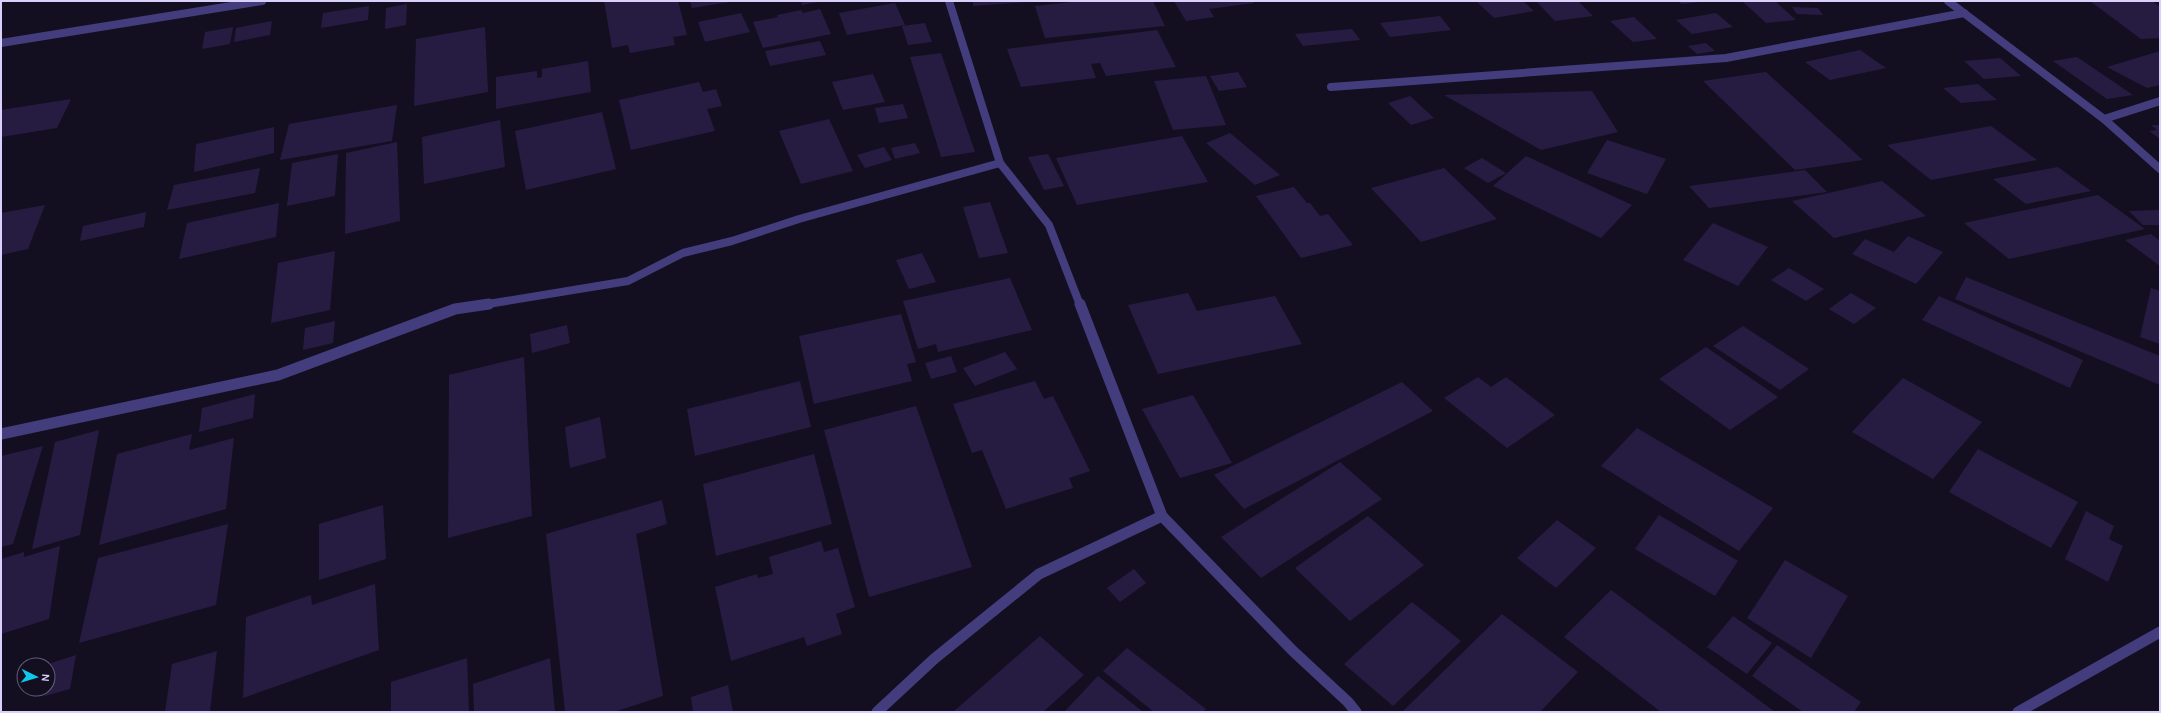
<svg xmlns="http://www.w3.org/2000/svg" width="2161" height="713" viewBox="0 0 2161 713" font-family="Karla,sans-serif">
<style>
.building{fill:#261c41}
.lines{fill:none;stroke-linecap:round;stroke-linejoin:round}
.minor-far1{stroke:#433d7d;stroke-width:8}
.minor{stroke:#433d7d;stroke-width:11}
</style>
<rect width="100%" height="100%" fill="#130f21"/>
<g class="building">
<path d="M604,1H678L687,35L673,37L675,45L630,53L628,45L612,48Z"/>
<path d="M690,1H730V2L692,8Z"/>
<path d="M801,1H818V2L802,5Z"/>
<path d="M973,1H1028V2L973,6Z"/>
<path d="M1083,1H1153L1165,26L1045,38L1035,6Z"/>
<path d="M1174,1H1253L1254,3L1209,9L1214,17L1186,21Z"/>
<path d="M1476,1H1523L1534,11L1494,18Z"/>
<path d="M1536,1H1578L1593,16L1555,21Z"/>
<path d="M1679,1H1700V2L1681,4Z"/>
<path d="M1742,1H1775L1796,20L1766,23Z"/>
<path d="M2090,1H2152L2160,7V38L2141,39Z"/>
<path d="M895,3L905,25L847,35L839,13Z"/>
<path d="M407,4L406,25L385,29L386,8Z"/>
<path d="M369,6L368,20L321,28L323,13Z"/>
<path d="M1792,7L1818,8L1823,15L1797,14Z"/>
<path d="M820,9L831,34L763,48L753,22L778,17L777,15L801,10L803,13Z"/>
<path d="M741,13L750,32L705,42L698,22Z"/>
<path d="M1716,13L1733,27L1692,34L1676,20Z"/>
<path d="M1440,16L1451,30L1390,37L1380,23Z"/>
<path d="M1634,17L1657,39L1633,42L1610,21Z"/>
<path d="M272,21L270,35L234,42L236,28Z"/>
<path d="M925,23L932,42L908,45L902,26Z"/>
<path d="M233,27L230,44L202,49L205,32Z"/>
<path d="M485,27L488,92L414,106L416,39Z"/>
<path d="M1352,29L1360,40L1303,46L1295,34Z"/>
<path d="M1157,30L1176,67L1106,76L1100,63L1091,64L1096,78L1021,87L1007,49Z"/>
<path d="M820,41L826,55L770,66L765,51Z"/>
<path d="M1706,43L1715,51L1697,54L1688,46Z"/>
<path d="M1860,50L1886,68L1830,80L1805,62Z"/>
<path d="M2160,51V85L2147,88L2107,67Z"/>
<path d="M941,53L975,152L941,157L910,57Z"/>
<path d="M2077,57L2133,95L2107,99L2053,61Z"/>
<path d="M2000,58L2021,76L1984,79L1964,61Z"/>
<path d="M588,61L591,92L496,109V77L537,71V78L542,77V69Z"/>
<path d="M1238,72L1247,87L1219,91L1210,76Z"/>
<path d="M1766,72L1863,160L1795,170L1703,81Z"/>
<path d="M873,74L885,102L843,110L832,82Z"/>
<path d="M1206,76L1226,125L1173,130L1154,81Z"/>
<path d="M699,82L703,92L716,89L722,106L707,109L715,131L631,150L619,100Z"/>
<path d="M1978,84L1997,100L1961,103L1943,88Z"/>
<path d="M1592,91L1618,132L1541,150L1444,95Z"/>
<path d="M1410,96L1434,118L1411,125L1388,103Z"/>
<path d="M71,99L57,128L1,137V110Z"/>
<path d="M903,104L908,118L879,123L875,108Z"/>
<path d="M397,105L392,141L280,160L289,124Z"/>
<path d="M602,112L616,169L526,190L515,131Z"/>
<path d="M829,119L853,171L801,184L779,131Z"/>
<path d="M500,120L505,167L424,184L422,137Z"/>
<path d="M2151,125H2160V139L2149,131L2157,130Z"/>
<path d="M1991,126L2037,160L1931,180L1887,145Z"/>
<path d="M274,127V153L194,172L196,144Z"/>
<path d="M1230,133L1280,175L1255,185L1206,143Z"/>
<path d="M1182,136L1208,182L1077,205L1056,158Z"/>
<path d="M1607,140L1666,159L1647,194L1587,173Z"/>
<path d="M397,142L400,221L345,234L346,153Z"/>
<path d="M915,143L920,153L895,159L891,148Z"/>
<path d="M884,147L892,160L865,168L857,155Z"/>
<path d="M338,154L335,196L287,206L292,163Z"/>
<path d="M1048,154L1064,186L1044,190L1028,157Z"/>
<path d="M1526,156L1632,205L1601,238L1493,186Z"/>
<path d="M1482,158L1506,173L1488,183L1464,168Z"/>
<path d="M2058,167L2091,191L2026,204L1993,179Z"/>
<path d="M260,168L255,193L167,210L174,185Z"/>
<path d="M1444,168L1497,219L1421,242L1371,188Z"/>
<path d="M1805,170L1827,192L1709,208L1689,186Z"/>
<path d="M1882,181L1926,216L1834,238L1792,201Z"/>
<path d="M1294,187L1307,203H1310L1320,216L1328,214L1353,245L1301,258L1256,196Z"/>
<path d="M2098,195L2145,229L2009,259L1964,223Z"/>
<path d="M990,202L1008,253L979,258L963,207Z"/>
<path d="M279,203L276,237L179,259L187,223Z"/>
<path d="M45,205L28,249L1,255V213Z"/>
<path d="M2160,210V225H2143L2129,211Z"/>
<path d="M146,212L144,227L80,241L83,226Z"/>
<path d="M1713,223L1768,247L1738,286L1683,260Z"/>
<path d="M2151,234L2160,241V266L2125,240Z"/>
<path d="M1908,236L1943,252L1916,284L1852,254L1865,239L1894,252Z"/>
<path d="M335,251L330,310L271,323L278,263Z"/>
<path d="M922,253L936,282L909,289L896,260Z"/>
<path d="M1789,268L1824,289L1806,301L1771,280Z"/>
<path d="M1966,277L2160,356V385L1955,299Z"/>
<path d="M1010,278L1032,330L938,352L936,344L918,349L903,301Z"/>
<path d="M2151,288L2160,291V344L2140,337Z"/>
<path d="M1188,293L1197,311L1275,296L1302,344L1158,374L1128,305Z"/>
<path d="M1851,293L1876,308L1854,324L1829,309Z"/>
<path d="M1939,296L2083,360L2070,388L1922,320Z"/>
<path d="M901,314L916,362L907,364L912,381L814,404L799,336Z"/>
<path d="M335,321L333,343L303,350L305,328Z"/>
<path d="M567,325L570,343L532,353L530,334Z"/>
<path d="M1743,326L1809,369L1780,390L1713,346Z"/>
<path d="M1706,347L1778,397L1730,430L1659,379Z"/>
<path d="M1005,352L1017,369L975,386L963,368Z"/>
<path d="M951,356L957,372L931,379L925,363Z"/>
<path d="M524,357L532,516L448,538L449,375Z"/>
<path d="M1478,377L1491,387L1506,377L1555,415L1507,448L1444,398Z"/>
<path d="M1903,378L1982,422L1933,479L1852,432Z"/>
<path d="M800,381L811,427L695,456L687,409Z"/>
<path d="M1035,381L1044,399L1053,396L1090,471L1069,478L1073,488L1006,509L982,450L972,453L953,404Z"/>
<path d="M1402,382L1433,411L1244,509L1214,475Z"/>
<path d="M255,394L253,418L199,432L202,408Z"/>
<path d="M1193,395L1232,463L1180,478L1142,409Z"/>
<path d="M916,406L972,567L869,597L824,430Z"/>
<path d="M600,417L606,458L570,468L565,427Z"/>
<path d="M1637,428L1773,508L1739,551L1601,466Z"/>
<path d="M99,430L80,535L32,549L55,442Z"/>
<path d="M192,434L189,450L234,438L226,509L99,545L117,454Z"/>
<path d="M43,446L13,544L1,547V456Z"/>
<path d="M1978,449L2078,502L2051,548L1949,492Z"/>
<path d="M814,454L832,524L716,556L703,484Z"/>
<path d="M1340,462L1382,499L1261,578L1221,537Z"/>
<path d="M662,500L667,524L636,534L663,696L614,712H565L546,534Z"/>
<path d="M383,505L386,559L319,580V524Z"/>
<path d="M2086,511L2114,526L2109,539L2123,546L2108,582L2065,559Z"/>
<path d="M1659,515L1738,561L1715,596L1635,549Z"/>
<path d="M1368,516L1424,565L1350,621L1295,568Z"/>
<path d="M1557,520L1596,548L1556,588L1517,558Z"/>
<path d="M228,524L216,605L79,643L98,558Z"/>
<path d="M821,541L824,552L838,548L855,607L836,614L842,634L807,646L804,637L731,661L715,587L757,574L758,578L773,574L769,557Z"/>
<path d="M60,546L49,619L1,634V559L24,552V557Z"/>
<path d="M1785,560L1848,596L1811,658L1747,618Z"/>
<path d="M1134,569L1146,583L1120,602L1107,588Z"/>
<path d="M375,584L379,650L243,698L246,617L311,595L312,605Z"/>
<path d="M1611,590L1775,712H1661L1564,637Z"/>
<path d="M1412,602L1461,641L1393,706L1344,664Z"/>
<path d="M1502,614L1578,672L1540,712H1402Z"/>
<path d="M1733,616L1772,643L1747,674L1707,647Z"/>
<path d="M1040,636L1084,675L1043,712H953Z"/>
<path d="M1777,645L1861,702L1854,712H1803L1752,676Z"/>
<path d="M1127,648L1206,709L1203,712H1154L1103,671Z"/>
<path d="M217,651L210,712H165L172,664Z"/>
<path d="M76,655L70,689L45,696L46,689H48L51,663Z"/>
<path d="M467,658L469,712H391V682Z"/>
<path d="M550,658L555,712H474L473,684Z"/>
<path d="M1098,676L1143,712H1064Z"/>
<path d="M728,685L733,712H693L691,697Z"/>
</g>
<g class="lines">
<g class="minor-far1">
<path d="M949,1L1000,163L1049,225L1080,305"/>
<path d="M1948,1L2104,119L2160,169"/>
<path d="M1,43L262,1"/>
<path d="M1331,87L1726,58L1964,13"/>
<path d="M2104,119L2160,101"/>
<path d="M482,305L628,281L683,253L732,241L799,219L1000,163"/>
</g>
<g class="minor">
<path d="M1080,304L1162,516L1293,651L1348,702L1356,712"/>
<path d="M1,434L278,375L455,309L489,304"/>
<path d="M877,712L934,659L1039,574L1162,516"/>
<path d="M2018,712L2160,632"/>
</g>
</g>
<rect width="2161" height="713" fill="none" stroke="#d9d1fc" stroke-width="4"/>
<g transform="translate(36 677) rotate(95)"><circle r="19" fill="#130f21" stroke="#625d79"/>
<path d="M0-3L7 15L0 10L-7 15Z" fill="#0fc8eb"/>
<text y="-6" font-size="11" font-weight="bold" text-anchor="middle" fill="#d9d1fc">N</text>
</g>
</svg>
